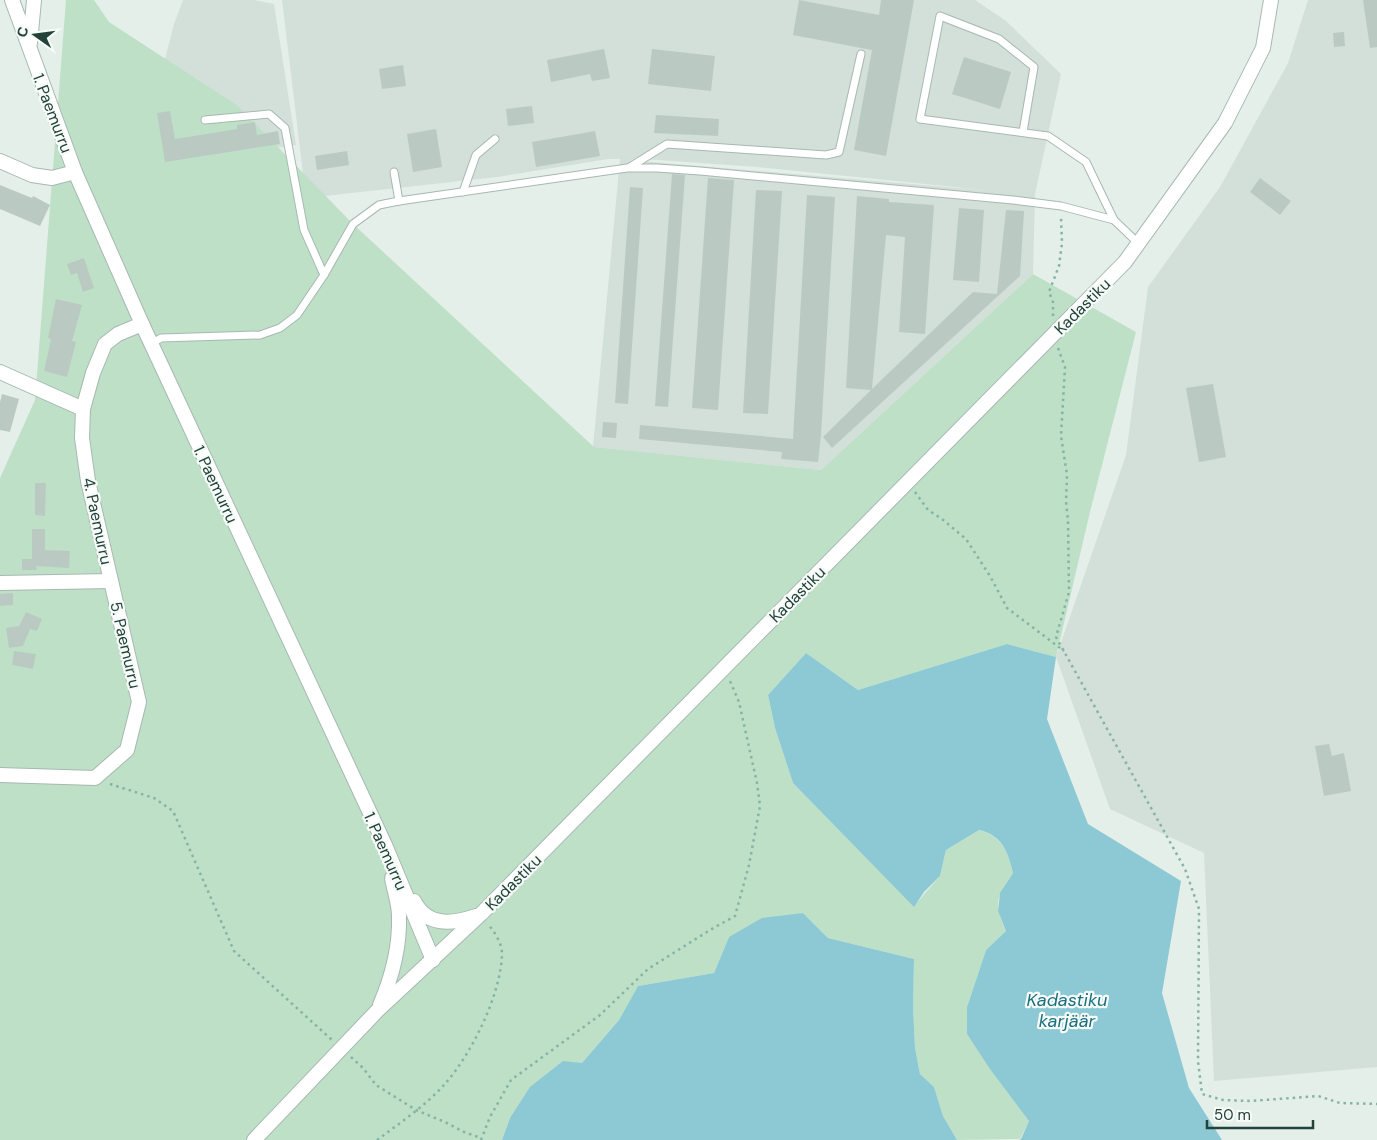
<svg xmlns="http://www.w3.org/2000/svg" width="1377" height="1140" viewBox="0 0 1377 1140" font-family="'DM Sans',sans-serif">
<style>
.built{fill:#d3dfd9;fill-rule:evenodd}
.green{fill:#bee0c7}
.water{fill:#8cc9d4}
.building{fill:#bacac3}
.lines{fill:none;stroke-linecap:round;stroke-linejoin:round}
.lane-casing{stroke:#a7b8b2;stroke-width:9}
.street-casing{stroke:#a7b8b2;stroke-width:16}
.path{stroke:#85b3a5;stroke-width:2.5;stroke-dasharray:2.5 4;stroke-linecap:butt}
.lane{stroke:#fff;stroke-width:7}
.street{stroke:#fff;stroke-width:14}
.labels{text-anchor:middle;stroke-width:4.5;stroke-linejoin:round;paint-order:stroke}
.street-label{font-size:16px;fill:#23423a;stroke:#f6fbf8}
.water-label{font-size:18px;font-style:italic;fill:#1b6f80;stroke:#f6fbf8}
</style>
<rect width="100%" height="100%" fill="#e5efea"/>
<g class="built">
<path d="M183,0H254L274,4L296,145L162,164L155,98L174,24Z"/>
<path d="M282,0H975L1006,21L1061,74L1035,194L1033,274L821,470L593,447L620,159H608L497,177L306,198ZM644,159L757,167L994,191L628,160Z"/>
<path d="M1308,0H1377V1067L1214,1081L1204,853L1110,809L1056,657L1126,455L1148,287L1220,187L1288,63Z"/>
</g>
<path class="green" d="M66,0H94L109,22L238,106L353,224L594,447L821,470L1033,274L1136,332L1090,512L1056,657L1007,644L858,690L806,653L768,695L775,728L793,783L914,906L940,876L946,850L979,830C1002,836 1008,852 1013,873C996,899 993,902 1006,931L986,950L967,1007V1034L1029,1121L1020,1139L957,1140L943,1116L934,1087L920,1074L915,1048L913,1007L914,959L828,938L803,913L729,937L714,973L638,986L619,1020L582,1063L510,1118L502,1140H0V478L35,400Z"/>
<g class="water">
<path d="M1007,644L1056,657L1047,719L1088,824L1181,881L1162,993L1189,1088L1222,1140H1019L1021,1139L1029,1121L990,1069L967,1034V1007L986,950L1006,931L998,911L1000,893L1013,873C1008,852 1002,835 979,830L946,850L940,876L924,892L914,907L793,783L775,728L768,695L806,653L858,690Z"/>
<path d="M803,913L828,938L914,959L913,1007L915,1048L920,1074L934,1087L943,1116L957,1140H502L510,1118L530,1087L563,1061L582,1063L619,1020L638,986L714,973L729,937L762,918Z"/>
</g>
<g class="building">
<path d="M799,0L879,15L881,0H914L886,156L854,150L872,50L793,35Z"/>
<path d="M1363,0H1377V47L1370,48Z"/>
<path d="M1344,32L1345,46L1334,47L1333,33Z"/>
<path d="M604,49L610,78L592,81L590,74L551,82L547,60Z"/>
<path d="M652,49L715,56L711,91L648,84Z"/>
<path d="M964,57L1011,72L1000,109L952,94Z"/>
<path d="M403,65L406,86L382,89L379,69Z"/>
<path d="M532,106L534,123L508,126L506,109Z"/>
<path d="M170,111L175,139L237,129V125L255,122L257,135L278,131L280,144L165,162L157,113Z"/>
<path d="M656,115L719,119L718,136L654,133Z"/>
<path d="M436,129L442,167L413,172L407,134Z"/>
<path d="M595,131L600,156L536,167L532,142Z"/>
<path d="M347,151L349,165L317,170L315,156Z"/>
<path d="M672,174L685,175L668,407L655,406Z"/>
<path d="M708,178L734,180L718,410L692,408Z"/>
<path d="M1260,178L1291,201L1280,215L1250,192Z"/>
<path d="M0,185L32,198L33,196L50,205L40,226L0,209Z"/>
<path d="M630,187L643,188L628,404L615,403Z"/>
<path d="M756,190L782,191L768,414L743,413Z"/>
<path d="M807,195L835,197L821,435L818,462L781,459L782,452L639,439L640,425L793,439Z"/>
<path d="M857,196L889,199V202L934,205L925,334L899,332L905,237L886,235L872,389L973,292L997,294L1006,210L1024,211L1020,276L832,448L823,437L871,390L846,388Z"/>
<path d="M959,208L984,210L979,282L953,280Z"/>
<path d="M84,258L94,288L83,292L77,273L71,275L67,264Z"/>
<path d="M56,299L82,305L72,341L76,342L67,377L44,371L51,339L48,338Z"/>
<path d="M1213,384L1226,457L1199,462L1186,388Z"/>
<path d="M2,394L19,399L10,432L0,430V402Z"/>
<path d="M603,422L617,423L616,438L602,437Z"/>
<path d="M35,483H46L45,516L35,515Z"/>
<path d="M32,529H45V550L70,551L69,568L36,566L37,570H22V559H32Z"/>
<path d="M13,593V605L0,606V594Z"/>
<path d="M26,612L42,619L37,631L30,629L23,646L9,648L6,628L19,626Z"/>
<path d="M14,651L36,654L33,669L12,665Z"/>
<path d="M1329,744L1332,756L1344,753L1351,791L1324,796L1315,746Z"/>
</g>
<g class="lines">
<g class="lane-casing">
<g id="lane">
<path d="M205,120L269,114L285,128L304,230L324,275"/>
<path d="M1023,132L1034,67L999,39L940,16L920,119L1048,136L1086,162L1114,220"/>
<path d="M630,167L667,144L826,155L839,152L861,54"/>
<path d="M394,172L399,201"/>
<path d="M463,192L476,155L495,139"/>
<path d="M151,344L161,338L260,335L280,328L297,315L324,275L353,224L379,205L399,201L627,168H657L700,171L1013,200L1061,206L1114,220L1138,243"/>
</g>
</g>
<g class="street-casing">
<g id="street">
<path d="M12,0L75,172L142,324L385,845L433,960"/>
<path d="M30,43L34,0"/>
<path d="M0,161L32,175L52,178L75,172"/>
<path d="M0,372L83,409"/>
<path d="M0,583L111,581"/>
<path d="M0,775L95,778L127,750L139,702L88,481L82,438L83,409L93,373L105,344L118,334L142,324"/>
<path d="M414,901C427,927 452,924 476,916"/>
<path d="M380,1005C392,977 400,947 399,916C399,904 394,890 392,878"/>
<path d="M254,1140L377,1011L481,914L1125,262L1225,123L1263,48L1271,0"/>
</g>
</g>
<g class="path">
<path d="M1053,316V302L1049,292L1059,266L1062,243L1061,217"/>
<path d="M1058,348L1065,367L1061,436L1067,475L1066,502L1068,520L1069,592L1056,637L1185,869L1199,909L1198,1061L1202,1094L1223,1100L1251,1101L1318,1096L1340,1103L1377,1104"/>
<path d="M915,492L928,510L942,519L966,539L990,576L1007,608L1064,651"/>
<path d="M110,784L154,798L173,811L234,951L332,1040"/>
<path d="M351,1057L363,1068L376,1085L416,1110L445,1122L464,1132L481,1138"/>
<path d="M377,1140C400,1123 425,1106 444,1085C471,1055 501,995 502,954C502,943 495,933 488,924"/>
<path d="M481,1140L490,1117L511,1080L600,1015L648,969L710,930L735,916L749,865L760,806L757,783L739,702L730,681"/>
</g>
<use href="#lane" class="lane"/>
<use href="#street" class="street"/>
</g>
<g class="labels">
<g class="street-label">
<text transform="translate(53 113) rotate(69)" y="6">1. Paemurru</text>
<text transform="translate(1082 306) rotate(-45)" y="6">Kadastiku</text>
<text transform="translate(216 484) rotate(65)" y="6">1. Paemurru</text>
<text transform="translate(98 521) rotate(78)" y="6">4. Paemurru</text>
<text transform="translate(797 594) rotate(-45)" y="6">Kadastiku</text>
<text transform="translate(126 645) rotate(77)" y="6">5. Paemurru</text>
<text transform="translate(386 851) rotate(66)" y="6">1. Paemurru</text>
<text transform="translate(513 882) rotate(-45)" y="6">Kadastiku</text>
</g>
<g class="water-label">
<text x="1067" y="1006">Kadastiku<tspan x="1067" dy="21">karjäär</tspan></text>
</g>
</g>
<g transform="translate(35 35) rotate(284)" stroke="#f6fbf8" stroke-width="4" paint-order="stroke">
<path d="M0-4L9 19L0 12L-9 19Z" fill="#23423a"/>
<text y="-8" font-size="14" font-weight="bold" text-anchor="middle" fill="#23423a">С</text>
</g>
<path d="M1207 1120v8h106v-8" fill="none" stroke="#23423a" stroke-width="2.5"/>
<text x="1214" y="1120" font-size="15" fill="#23423a" stroke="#f6fbf8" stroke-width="4" paint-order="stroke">50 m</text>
</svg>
